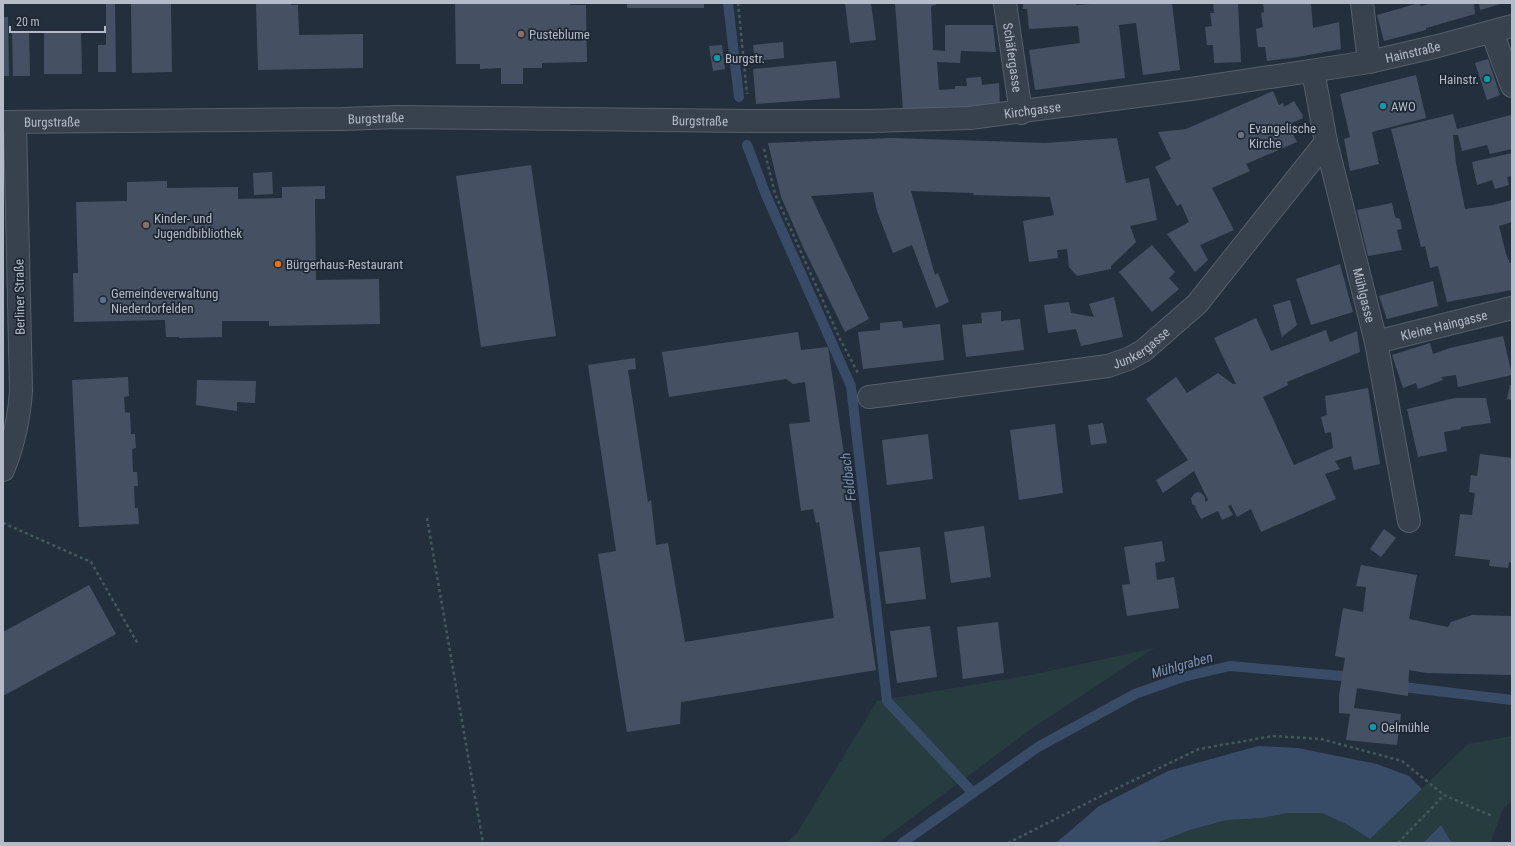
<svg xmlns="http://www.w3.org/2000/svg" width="1515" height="846" viewBox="0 0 1515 846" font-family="'Roboto Condensed',sans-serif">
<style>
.green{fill:#263c3f}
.water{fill:#394c67}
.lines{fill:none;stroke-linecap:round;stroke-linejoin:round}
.stream{stroke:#394c67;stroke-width:10}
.building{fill:#455162}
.street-casing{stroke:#565f6c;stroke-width:24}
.path{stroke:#44595c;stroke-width:2.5;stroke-dasharray:3 3;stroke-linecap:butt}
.street{stroke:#38414e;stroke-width:22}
.education-dot{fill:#8d6e63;stroke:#1d2633;stroke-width:1.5}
.culture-dot{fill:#0f9aa8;stroke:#1d2633;stroke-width:1.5}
.worship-dot{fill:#6b7280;stroke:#1d2633;stroke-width:1.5}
.food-dot{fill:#e8710a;stroke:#1d2633;stroke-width:1.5}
.service-dot{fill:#5c6f8a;stroke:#1d2633;stroke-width:1.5}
.labels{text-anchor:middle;stroke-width:3.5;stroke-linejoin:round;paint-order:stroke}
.poi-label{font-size:13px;fill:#b4bcc9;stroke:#1d2633;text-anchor:start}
.street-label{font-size:13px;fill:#b4bcc9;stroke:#1d2633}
.water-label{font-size:14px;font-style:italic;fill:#7c92b1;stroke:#1d2633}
</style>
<rect width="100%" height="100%" fill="#242f3e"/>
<g class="green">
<path d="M1154,648L1031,729L878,843H786L797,833L877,701L1031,675Z"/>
<path d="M1512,736V801L1503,809L1490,843H1452L1441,825L1423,843H1156L1190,830L1227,820L1262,818L1288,813H1322L1348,825L1370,839L1468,744Z"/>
</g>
<g class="water">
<path d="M1258,746L1298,748L1377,764L1409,776L1422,789L1370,839L1348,825L1322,813H1288L1262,818L1227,820L1190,830L1156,843H1056L1099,806L1168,771Z"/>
<path d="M1441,825L1452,843H1423Z"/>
</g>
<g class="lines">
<g class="stream">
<path d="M728,3L739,97"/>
<path d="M747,145L766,195L851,386L887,701L973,793"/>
<path d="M1395,686L1512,700"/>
<path d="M902,843L1038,747L1135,694L1183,677L1230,666L1342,676L1355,678"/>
</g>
</g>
<g class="building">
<path d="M106,3H115L116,72H98V45H106Z"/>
<path d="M171,3L172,72L132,73L131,4Z"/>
<path d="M291,3V5H298L299,35L363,34V68L258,70L256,4Z"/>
<path d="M455,3H570V5H586L587,62L542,63V68H523V84H501V68L480,69V64H456Z"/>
<rect x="627" y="3" width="77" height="5"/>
<path d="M845,3H871L876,40L850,43Z"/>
<path d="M895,3H936V5L931,6L933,50L945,51V25H993L996,52L961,51L960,63L937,62L939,90L955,89V86H967L966,78L981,77L982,85L999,83L1000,107L940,111L903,109Z"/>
<path d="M1023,3H1076V5L1105,3H1172L1180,70L1143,75L1136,23L1119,25L1125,78L1035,90L1029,50L1080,43L1078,26L1029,29L1027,9H1023Z"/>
<path d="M1213,3H1238L1241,62L1214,63L1213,45H1207L1205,27L1212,26L1210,13H1214Z"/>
<path d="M1263,3H1311L1313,28L1339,22L1341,49L1298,57L1267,61L1265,47H1258L1256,29L1263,27L1261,13L1264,12Z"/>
<path d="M1419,3L1421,6L1432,3H1474L1475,14L1426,28V30L1384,41L1377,15Z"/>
<path d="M1479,3H1504L1480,10Z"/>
<path d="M3,17H8L9,76H3Z"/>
<path d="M12,31H29L30,76H13Z"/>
<path d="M44,32H81L82,74H44Z"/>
<path d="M783,42L784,58L755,61L753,45Z"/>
<path d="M722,45L725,69L713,71L709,46Z"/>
<path d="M1488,59L1500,95L1487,100L1475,63Z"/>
<path d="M836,61L840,98L756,104L753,69Z"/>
<path d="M1416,75L1426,118L1372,132L1379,164L1350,171L1344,139L1350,137L1340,94Z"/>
<path d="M1273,91L1279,105L1283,103L1284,107L1294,101L1302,114L1303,118L1292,123L1294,126L1290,128L1297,142L1246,164L1250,171L1212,188L1234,230L1200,245L1208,260L1195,272L1167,234L1189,222L1181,204L1177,206L1155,167L1171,159L1158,132L1186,129Z"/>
<path d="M1453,114L1457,129L1511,115L1512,149L1490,154L1487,145L1462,151L1458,135H1453L1456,163L1465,209L1493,205L1512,200V222L1499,226L1506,254L1510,263H1512V290L1447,302L1438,266L1430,268L1425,246L1421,247L1391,129Z"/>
<path d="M892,138L1045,143L1117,138L1126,183L1149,178L1157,220L1130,226L1136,242L1111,266V269L1077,276L1069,267L1067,249L1057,250L1058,258L1029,262L1023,221L1054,215L1050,197L973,195L974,193L911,191L935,275L938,273L949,302L936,308L912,245L893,253L877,211L873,192L811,196L869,319L845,332L804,249L781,197L768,143Z"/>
<path d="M1512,153V176L1507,177L1509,185L1495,189L1492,180L1477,185L1472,162Z"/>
<path d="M531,165L556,336L481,347L456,176Z"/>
<path d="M272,172L273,194L254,195L253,173Z"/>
<path d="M167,181V188L238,187V199L282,198V187L325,186V199H315L316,280L379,279L380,324L269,326V321H222V337L179,338V337H166L165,320L74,322L73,273H78L76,202L127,201V182Z"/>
<path d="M1392,203L1395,217L1400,219L1402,229L1397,230L1402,250L1368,256L1357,210Z"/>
<path d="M1152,245L1175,272L1169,278L1179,289L1152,312L1119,272Z"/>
<path d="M1340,264L1353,312L1311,325L1296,279Z"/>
<path d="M1433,281L1438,306L1387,319L1379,296Z"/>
<path d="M1114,297L1123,337L1081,346L1076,329L1048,333L1044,305L1069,302L1071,313L1094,317L1089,304Z"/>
<path d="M1290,300L1297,325L1282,337L1273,305Z"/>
<path d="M1001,311V321L1020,319L1024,350L966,357L962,325L982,323L981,313Z"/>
<path d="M1256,318L1271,351L1326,330L1330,342L1357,331L1360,352L1287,382L1288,385L1263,397L1294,465L1333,448L1331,432L1325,433L1321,417L1327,415L1325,396L1368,388L1380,464L1354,470L1351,456L1335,461L1340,469L1325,474L1336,499L1261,532L1251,509L1237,517L1231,505L1228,506L1233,515L1222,520L1218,511L1201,519L1195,507H1197L1192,504L1191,498L1195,493L1198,492L1201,493L1205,497V502L1208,500L1194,471L1163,493L1156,480L1188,460L1146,399L1176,377L1187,393L1218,373L1233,384H1236L1214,338Z"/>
<path d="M902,321L903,328L940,324L944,360L863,369L858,332L880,330V323Z"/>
<path d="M798,332L801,350L828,347L876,670L681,702L680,724L627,732L598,554L616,551L588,365L635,358L636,369L628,370L648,502L651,500L656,545L668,543L685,642L834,618L819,522L816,523L813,509L801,511L789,424L810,422L805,382L793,384L786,379L669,397L662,352Z"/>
<path d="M1503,336L1512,375L1458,387L1456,375L1441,377L1443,380L1418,389L1416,383L1403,388L1392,355L1430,343L1433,354L1450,348Z"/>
<path d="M128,377L129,396L124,397L125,412L130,413L131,434H135L136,448L132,449L133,472H137L138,486H134L135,508H138L139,524L79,527L72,380Z"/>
<path d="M197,380L256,381L255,403L237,402V411L196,405Z"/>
<path d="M1510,385H1512V400L1507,399Z"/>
<path d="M1455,398H1486L1491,423L1461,427V429L1444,432L1447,451L1418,457L1407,409Z"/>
<path d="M1103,423L1107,443L1091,445L1088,425Z"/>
<path d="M1055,424L1063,493L1019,500L1010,430Z"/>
<path d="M928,434L933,479L887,485L882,440Z"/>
<path d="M1480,454L1512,458V563L1509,562L1508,568L1489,566L1490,560L1455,556L1460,514L1472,515L1475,493L1469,492L1471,475L1477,476Z"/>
<path d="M984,526L991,577L951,583L944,532Z"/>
<path d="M1384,529L1396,538L1381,557L1370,549Z"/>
<path d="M1162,541L1165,561L1155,563L1157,580L1174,577L1179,608L1127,616L1122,585L1130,584L1124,547Z"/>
<path d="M920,547L926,599L886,604L879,552Z"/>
<path d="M1361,565L1417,575L1409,619L1448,627L1451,622L1472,615L1512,616V675L1426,673L1409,670L1408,696L1357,688L1354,708L1401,714L1397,745L1346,740L1350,714L1339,713V696L1345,658L1335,656L1343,608L1363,612L1366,587L1356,586Z"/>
<path d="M89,585L116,634L3,696V632Z"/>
<path d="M998,622L1004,673L963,679L957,627Z"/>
<path d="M930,626L937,677L897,683L890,631Z"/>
</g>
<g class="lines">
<g class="street-casing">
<g id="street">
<path id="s1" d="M1005,3L1021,113"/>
<path d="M1362,3L1369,62"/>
<path d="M1492,32L1512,86"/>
<path id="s2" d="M1313,71L1326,142L1376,342L1409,521"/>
<path id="s3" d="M3,122L343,119L397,117L750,121H870L970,118L1191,89L1369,62L1438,46L1512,26"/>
<path id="s4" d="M1376,342L1512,308"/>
<path id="s5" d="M869,397L1108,366L1128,359L1143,351L1197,304L1326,142"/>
<path d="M3,470C14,444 19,419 21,391L15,122"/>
</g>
</g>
<g class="path">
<path d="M738,3L747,94"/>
<path d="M764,149L775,194L840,339L858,373"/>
<path d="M427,518L483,843"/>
<path d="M3,523L91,562L138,644"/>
<path d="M1008,843L1105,794L1199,749L1273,736L1321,739L1402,761L1444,795L1492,816"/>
<path d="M1398,843L1444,795"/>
</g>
<use href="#street" class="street"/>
</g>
<g class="education-dot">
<circle cx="521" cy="34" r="4"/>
<circle cx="146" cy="225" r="4"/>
</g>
<g class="culture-dot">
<circle cx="717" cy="58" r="4"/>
<circle cx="1487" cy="79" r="4"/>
<circle cx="1383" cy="106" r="4"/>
<circle cx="1373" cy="727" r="4"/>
</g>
<circle class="worship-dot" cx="1241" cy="135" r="4"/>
<circle class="food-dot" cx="278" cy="264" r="4"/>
<circle class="service-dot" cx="103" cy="300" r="4"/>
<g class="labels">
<g class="poi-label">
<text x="529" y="39">Pusteblume</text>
<text x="725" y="63">Burgstr.</text>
<text x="1479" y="84" text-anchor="end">Hainstr.</text>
<text x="1391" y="111">AWO</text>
<text x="1249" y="133">Evangelische<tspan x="1249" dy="15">Kirche</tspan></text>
<text x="154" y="223">Kinder- und<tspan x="154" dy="15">Jugendbibliothek</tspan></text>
<text x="286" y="269">Bürgerhaus-Restaurant</text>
<text x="111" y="298">Gemeindeverwaltung<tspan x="111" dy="15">Niederdorfelden</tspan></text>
<text x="1381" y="732">Oelmühle</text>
</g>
<g class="street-label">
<text dy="5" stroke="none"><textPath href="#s3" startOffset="1415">Hainstraße</textPath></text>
<text dy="5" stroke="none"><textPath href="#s1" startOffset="55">Schäfergasse</textPath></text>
<text dy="5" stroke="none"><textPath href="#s3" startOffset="1030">Kirchgasse</textPath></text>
<text dy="5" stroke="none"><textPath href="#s3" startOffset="373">Burgstraße</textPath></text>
<text dy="5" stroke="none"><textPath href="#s3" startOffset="49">Burgstraße</textPath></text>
<text dy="5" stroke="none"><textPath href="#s3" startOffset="697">Burgstraße</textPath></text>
<text dy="5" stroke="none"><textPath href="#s2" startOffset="230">Mühlgasse</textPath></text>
<text transform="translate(19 297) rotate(-91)" y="5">Berliner Straße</text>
<text dy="5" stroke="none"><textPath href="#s4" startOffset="70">Kleine Haingasse</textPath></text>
<text dy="5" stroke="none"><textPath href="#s5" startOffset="279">Junkergasse</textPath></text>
</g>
<g class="water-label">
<text transform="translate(848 477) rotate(-97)" y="5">Feldbach</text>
<text transform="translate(1182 665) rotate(-16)" y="5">Mühlgraben</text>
</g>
</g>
<rect width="1515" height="846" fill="none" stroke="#b4bcc9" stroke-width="8"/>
<path d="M10 26v6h95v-6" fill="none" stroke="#b4bcc9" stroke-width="2"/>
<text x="16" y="26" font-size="12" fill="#b4bcc9" stroke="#1d2633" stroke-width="3" paint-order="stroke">20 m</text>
</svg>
